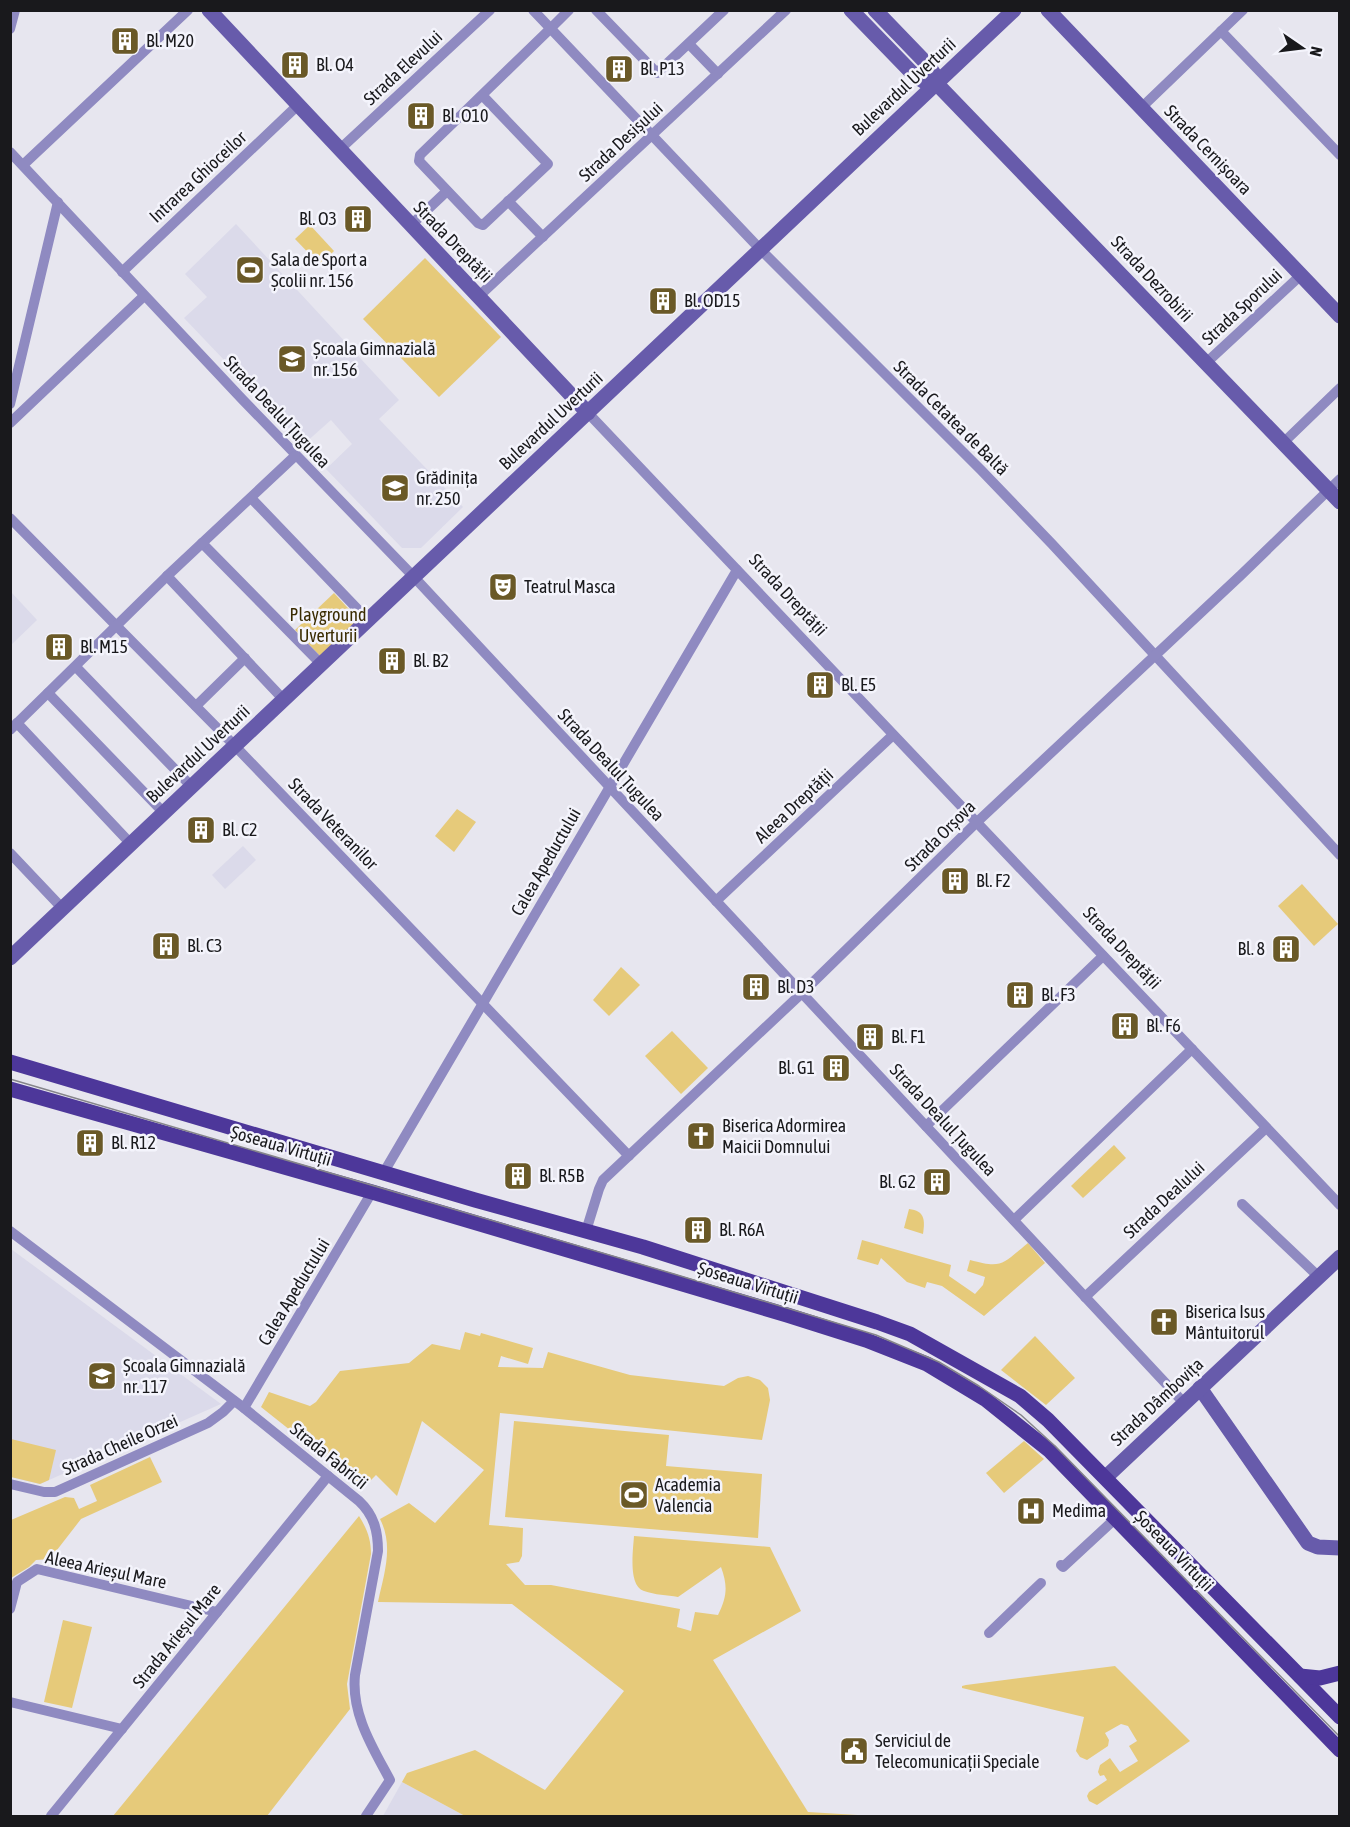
<svg xmlns="http://www.w3.org/2000/svg" width="1350" height="1827" viewBox="0 0 1350 1827" font-family="'Asap Condensed',sans-serif">
<style>
.built{fill:#dbdaea}
.green{fill:#e6ca7a}
.lines{fill:none;stroke-linecap:round;stroke-linejoin:round}
.street{stroke:#8f8ac1;stroke-width:10}
.secondary{stroke:#675bab;stroke-width:15}
.primary{stroke:#4d379a;stroke-width:15}
.tram{stroke:#85848a;stroke-width:1.5}
.labels{text-anchor:middle;stroke-width:5;stroke-linejoin:round;paint-order:stroke}
.poi-label{font-size:18px;fill:#19191c;stroke:#f4f4fc;text-anchor:start}
.street-label{font-size:18px;fill:#19191c;stroke:#f4f4fc}
.park-label{font-size:18px;fill:#3a2c02;stroke:#f4f4fc}
</style>
<rect width="100%" height="100%" fill="#e7e6ef"/>
<g class="built">
<path d="M236,224L399,400L379,419L463,507L421,548H402L326,469L352,444L331,420L304,444L184,318L207,297L185,274Z"/>
<path d="M11,592L37,620L11,645Z"/>
<path d="M243,846L256,860L225,889L212,875Z"/>
<path d="M11,1249L221,1404L40,1484L11,1477Z"/>
<path d="M402,1782L465,1816H383Z"/>
</g>
<g class="green">
<path d="M310,225L334,251L320,265L295,239Z"/>
<path d="M425,258L501,337L439,397L363,319Z"/>
<path d="M334,593L360,621L322,658L295,630Z"/>
<path d="M457,809L476,822L454,852L435,836Z"/>
<path d="M1302,884L1338,924L1314,946L1278,906Z"/>
<path d="M621,967L640,985L609,1016L593,1000Z"/>
<path d="M672,1031L708,1068L681,1094L645,1056Z"/>
<path d="M1114,1145L1126,1158L1083,1198L1071,1186Z"/>
<path d="M909,1209C925,1211 925,1220 923,1234L904,1228Z"/>
<path d="M862,1240L951,1265L949,1276L975,1294L983,1285L985,1277L967,1271L970,1260C1003,1269 1002,1264 1028,1243L1045,1263L984,1316L942,1286L927,1282L925,1288L907,1282L881,1258L878,1265L857,1259Z"/>
<path d="M465,1332L480,1336L481,1333L533,1348L528,1364L501,1356L498,1367L543,1368L548,1352L630,1375L724,1386L738,1378L748,1376L760,1380L768,1388L770,1400L762,1440L500,1413L489,1525L523,1528L522,1556L519,1562L506,1564L525,1585H551L680,1609L677,1627L691,1631L695,1612L718,1615C727,1597 728,1586 721,1567L678,1597C667,1595 655,1595 644,1591C628,1586 633,1551 634,1536L770,1547L801,1611L713,1660L808,1812L874,1816H465L402,1782L407,1773L475,1750L545,1790L624,1691L512,1604L378,1602C384,1574 394,1546 380,1519L409,1503L435,1523L484,1470L422,1421L397,1496L376,1475L363,1488L261,1407L269,1392L310,1406L316,1402L340,1371L409,1363L432,1344L460,1350Z"/>
<path d="M1035,1336L1075,1378L1046,1405L1001,1370Z"/>
<path d="M514,1421L669,1435L666,1466L762,1474L758,1538L505,1517Z"/>
<path d="M11,1439L56,1450L49,1480L40,1484L11,1477Z"/>
<path d="M1024,1441L1044,1459L1004,1493L986,1473Z"/>
<path d="M150,1457L162,1482L81,1519L50,1559L36,1560L29,1567L11,1578V1520L65,1497L74,1498L79,1509L97,1501L90,1485Z"/>
<path d="M359,1516C367,1529 371,1539 371,1554L347,1684L350,1709L267,1816H113Z"/>
<path d="M63,1620L92,1627L72,1708L44,1702Z"/>
<path d="M1115,1666L1190,1741L1097,1805L1089,1801L1087,1796L1089,1792L1107,1780L1104,1775L1100,1776L1098,1772L1100,1765L1110,1758L1120,1772L1138,1761L1129,1746L1137,1741L1128,1726L1121,1724L1105,1733L1109,1740L1108,1746L1087,1760L1080,1757L1076,1751L1084,1717L962,1688V1686L966,1685Z"/>
</g>
<g class="lines">
<g class="street">
<path d="M533,10L760,249L981,470L1052,544L1340,855"/>
<path d="M596,10L657,73L724,10"/>
<path d="M10,29L15,10"/>
<path d="M1221,31L1340,155"/>
<path d="M689,44L718,74"/>
<path d="M482,95L548,164L483,225L478,223L419,161L420,155L550,29L569,10"/>
<path d="M1141,108L1243,10"/>
<path d="M339,150L490,10"/>
<path d="M10,152L242,399L414,577L1184,1403"/>
<path d="M23,165L188,10"/>
<path d="M508,201L543,237"/>
<path d="M410,226L447,191"/>
<path d="M122,272L297,106"/>
<path d="M478,297L786,10"/>
<path d="M1206,363L1301,275"/>
<path d="M10,404L58,202"/>
<path d="M588,413L1340,1205"/>
<path d="M10,423L144,296"/>
<path d="M1283,443L1340,388"/>
<path d="M251,498L368,620"/>
<path d="M10,518L235,746L629,1156"/>
<path d="M202,543L321,664"/>
<path d="M167,576L284,700"/>
<path d="M76,667L192,787"/>
<path d="M48,693L164,813"/>
<path d="M196,706L245,658"/>
<path d="M17,723L131,844"/>
<path d="M10,730L167,576L295,456"/>
<path d="M10,853L63,909"/>
<path d="M716,901L893,735"/>
<path d="M926,1126L1103,956"/>
<path d="M384,1172L737,570"/>
<path d="M1242,1204L1319,1277"/>
<path d="M1014,1220L1192,1049"/>
<path d="M10,1231L244,1408L359,1501C374,1515 378,1531 378,1551L355,1675C351,1714 373,1748 390,1780L366,1816"/>
<path d="M586,1231L599,1189L603,1180L802,993L976,823L1241,575L1340,479"/>
<path d="M1085,1297L1266,1128"/>
<path d="M244,1408L372,1192"/>
<path d="M10,1484L44,1492H55L208,1423L223,1412L234,1401"/>
<path d="M1061,1565L1063,1567L1116,1518"/>
<path d="M10,1609L17,1582L37,1569L217,1612"/>
<path d="M989,1633L1041,1583"/>
<path d="M10,1702L122,1729"/>
<path d="M51,1816L328,1476"/>
</g>
<g class="secondary">
<path d="M209,10L588,413"/>
<path d="M851,10L915,76L925,82L936,83"/>
<path d="M875,10L928,65L934,74L936,83L1340,502"/>
<path d="M1048,10L1340,316"/>
<path d="M10,958L1014,10"/>
<path d="M1200,1388L1308,1543L1318,1547L1340,1548"/>
<path d="M1106,1477L1340,1257"/>
</g>
<g class="primary">
<path d="M10,1062L475,1200L643,1247L877,1322L910,1334L1020,1396L1048,1420L1340,1717"/>
<path d="M10,1089L372,1192L787,1315L866,1340L927,1364L985,1399L1050,1451L1340,1750"/>
<path d="M1300,1676L1320,1678L1340,1673"/>
</g>
<path class="tram" d="M10,1079L674,1274L876,1335L939,1362L979,1386L1021,1415L1055,1446L1340,1737"/>
</g>
<defs>
<g id="building-square" transform="scale(1.5)"><rect x="-9" y="-9" width="18" height="18" rx="4" fill="#6a5927" stroke="#f4f4fc"/><path d="M-4-6H4V6H1V3H-1V6H-4ZM-2.5-4.3h1.7v1.8h-1.7ZM.8-4.3h1.7v1.8H.8ZM-2.5-1h1.7V.8h-1.7ZM.8-1h1.7V.8H.8Z" fill="#fff"/></g>
<g id="stadium-square" transform="scale(1.5)"><rect x="-9" y="-9" width="18" height="18" rx="4" fill="#6a5927" stroke="#f4f4fc"/><path d="M0-5a6.5 5 0 1 0 0 10a6.5 5 0 1 0 0-10ZM-3.5-1.8h7v3.6h-7Z" fill="#fff"/></g>
<g id="school-square" transform="scale(1.5)"><rect x="-9" y="-9" width="18" height="18" rx="4" fill="#6a5927" stroke="#f4f4fc"/><path d="M0-5L7-2L0 1L-7-2ZM-4 1L0 2.5L4 1V4Q0 6-4 4Z" fill="#fff"/></g>
<g id="theatre-square" transform="scale(1.5)"><rect x="-9" y="-9" width="18" height="18" rx="4" fill="#6a5927" stroke="#f4f4fc"/><path d="M-5-5.5Q0-4 5-5.5V0Q5 5 0 6Q-5 5-5 0ZM-3.3-2.5H-1v1.5H-3.3ZM1-2.5H3.3v1.5H1ZM-2.8 1Q0 5.5 2.8 1Z" fill="#fff"/></g>
<g id="church-square" transform="scale(1.5)"><rect x="-9" y="-9" width="18" height="18" rx="4" fill="#6a5927" stroke="#f4f4fc"/><path d="M-1.2-6h2.4v3.5h3.3v2.4h-3.3V6h-2.4V-.1h-3.3v-2.4h3.3Z" fill="#fff"/></g>
<g id="hospital-square" transform="scale(1.5)"><rect x="-9" y="-9" width="18" height="18" rx="4" fill="#6a5927" stroke="#f4f4fc"/><path d="M-5-5h3v3.5h4V-5h3V5h-3V1.5h-4V5h-3Z" fill="#fff"/></g>
<g id="civic-square" transform="scale(1.5)"><rect x="-9" y="-9" width="18" height="18" rx="4" fill="#6a5927" stroke="#f4f4fc"/><path d="M-.6-6.5H3V-4.5H.6V-3L4-1V1h2V6H-6V1h2V-1L-.6-3ZM-1.2 2.5V6h2.4V2.5Z" fill="#fff"/></g>
</defs>
<g fill-rule="evenodd">
<use href="#building-square" x="125" y="41"/>
<use href="#building-square" x="295" y="65"/>
<use href="#building-square" x="619" y="69"/>
<use href="#building-square" x="421" y="116"/>
<use href="#building-square" x="358" y="219"/>
<use href="#stadium-square" x="250" y="270"/>
<use href="#building-square" x="663" y="301"/>
<use href="#school-square" x="292" y="359"/>
<use href="#school-square" x="395" y="488"/>
<use href="#theatre-square" x="503" y="587"/>
<use href="#building-square" x="59" y="647"/>
<use href="#building-square" x="392" y="661"/>
<use href="#building-square" x="820" y="685"/>
<use href="#building-square" x="201" y="830"/>
<use href="#building-square" x="955" y="881"/>
<use href="#building-square" x="166" y="946"/>
<use href="#building-square" x="1286" y="949"/>
<use href="#building-square" x="756" y="987"/>
<use href="#building-square" x="1020" y="995"/>
<use href="#building-square" x="1125" y="1026"/>
<use href="#building-square" x="870" y="1037"/>
<use href="#building-square" x="836" y="1068"/>
<use href="#church-square" x="701" y="1136"/>
<use href="#building-square" x="90" y="1143"/>
<use href="#building-square" x="518" y="1176"/>
<use href="#building-square" x="937" y="1182"/>
<use href="#building-square" x="698" y="1230"/>
<use href="#church-square" x="1164" y="1322"/>
<use href="#school-square" x="102" y="1376"/>
<use href="#stadium-square" x="634" y="1495"/>
<use href="#hospital-square" x="1031" y="1511"/>
<use href="#civic-square" x="854" y="1751"/>
</g>
<g class="labels">
<g class="poi-label">
<text x="146" y="47">Bl. M20</text>
<text x="316" y="71">Bl. O4</text>
<text x="640" y="75">Bl. P13</text>
<text x="442" y="122">Bl. O10</text>
<text x="337" y="225" text-anchor="end">Bl. O3</text>
<text x="271" y="266">Sala de Sport a<tspan x="271" dy="21">Școlii nr. 156</tspan></text>
<text x="684" y="307">Bl. OD15</text>
<text x="313" y="355">Școala Gimnazială<tspan x="313" dy="21">nr. 156</tspan></text>
<text x="416" y="484">Grădinița<tspan x="416" dy="21">nr. 250</tspan></text>
<text x="524" y="593">Teatrul Masca</text>
<text x="80" y="653">Bl. M15</text>
<text x="413" y="667">Bl. B2</text>
<text x="841" y="691">Bl. E5</text>
<text x="222" y="836">Bl. C2</text>
<text x="976" y="887">Bl. F2</text>
<text x="187" y="952">Bl. C3</text>
<text x="1265" y="955" text-anchor="end">Bl. 8</text>
<text x="777" y="993">Bl. D3</text>
<text x="1041" y="1001">Bl. F3</text>
<text x="1146" y="1032">Bl. F6</text>
<text x="891" y="1043">Bl. F1</text>
<text x="815" y="1074" text-anchor="end">Bl. G1</text>
<text x="722" y="1132">Biserica Adormirea<tspan x="722" dy="21">Maicii Domnului</tspan></text>
<text x="111" y="1149">Bl. R12</text>
<text x="539" y="1182">Bl. R5B</text>
<text x="916" y="1188" text-anchor="end">Bl. G2</text>
<text x="719" y="1236">Bl. R6A</text>
<text x="1185" y="1318">Biserica Isus<tspan x="1185" dy="21">Mântuitorul</tspan></text>
<text x="123" y="1372">Școala Gimnazială<tspan x="123" dy="21">nr. 117</tspan></text>
<text x="655" y="1491">Academia<tspan x="655" dy="21">Valencia</tspan></text>
<text x="1052" y="1517">Medima</text>
<text x="875" y="1747">Serviciul de<tspan x="875" dy="21">Telecomunicații Speciale</tspan></text>
</g>
<g class="street-label">
<text transform="translate(403 68) rotate(-43)" y="6">Strada Elevului</text>
<text transform="translate(904 87) rotate(-43)" y="6">Bulevardul Uverturii</text>
<text transform="translate(621 142) rotate(-43)" y="6">Strada Desișului</text>
<text transform="translate(1208 150) rotate(46)" y="6">Strada Cernișoara</text>
<text transform="translate(198 177) rotate(-43)" y="6">Intrarea Ghioceilor</text>
<text transform="translate(453 242) rotate(46)" y="6">Strada Dreptății</text>
<text transform="translate(1152 279) rotate(47)" y="6">Strada Dezrobirii</text>
<text transform="translate(1242 307) rotate(-43)" y="6">Strada Sporului</text>
<text transform="translate(277 412) rotate(47)" y="6">Strada Dealul Țugulea</text>
<text transform="translate(951 418) rotate(45)" y="6">Strada Cetatea de Baltă</text>
<text transform="translate(551 421) rotate(-43)" y="6">Bulevardul Uverturii</text>
<text transform="translate(788 595) rotate(47)" y="6">Strada Dreptății</text>
<text transform="translate(198 754) rotate(-43)" y="6">Bulevardul Uverturii</text>
<text transform="translate(611 765) rotate(47)" y="6">Strada Dealul Țugulea</text>
<text transform="translate(794 806) rotate(-43)" y="6">Aleea Dreptății</text>
<text transform="translate(333 824) rotate(46)" y="6">Strada Veteranilor</text>
<text transform="translate(940 836) rotate(-45)" y="6">Strada Orșova</text>
<text transform="translate(546 862) rotate(-60)" y="6">Calea Apeductului</text>
<text transform="translate(1122 948) rotate(47)" y="6">Strada Dreptății</text>
<text transform="translate(943 1120) rotate(47)" y="6">Strada Dealul Țugulea</text>
<text transform="translate(281 1146) rotate(16)" y="6">Șoseaua Virtuții</text>
<text transform="translate(1164 1200) rotate(-43)" y="6">Strada Dealului</text>
<text transform="translate(748 1283) rotate(17)" y="6">Șoseaua Virtuții</text>
<text transform="translate(294 1292) rotate(-59)" y="6">Calea Apeductului</text>
<text transform="translate(1157 1402) rotate(-43)" y="6">Strada Dâmbovița</text>
<text transform="translate(120 1445) rotate(-24)" y="6">Strada Cheile Orzei</text>
<text transform="translate(329 1456) rotate(39)" y="6">Strada Fabricii</text>
<text transform="translate(1174 1551) rotate(46)" y="6">Șoseaua Virtuții</text>
<text transform="translate(106 1570) rotate(12)" y="6">Aleea Arieșul Mare</text>
<text transform="translate(177 1636) rotate(-51)" y="6">Strada Arieșul Mare</text>
</g>
<g class="park-label">
<text x="328" y="621">Playground<tspan x="328" dy="21">Uverturii</tspan></text>
</g>
</g>
<rect width="1350" height="1827" fill="none" stroke="#19191c" stroke-width="24"/>
<g transform="translate(1302 48) rotate(104)" stroke="#f4f4fc" stroke-width="4.5" paint-order="stroke">
<path d="M0-4.5L10 22L0 15L-10 22Z" fill="#19191c"/>
<text y="-9" font-size="16" font-weight="bold" text-anchor="middle" fill="#19191c">N</text>
</g>
</svg>
